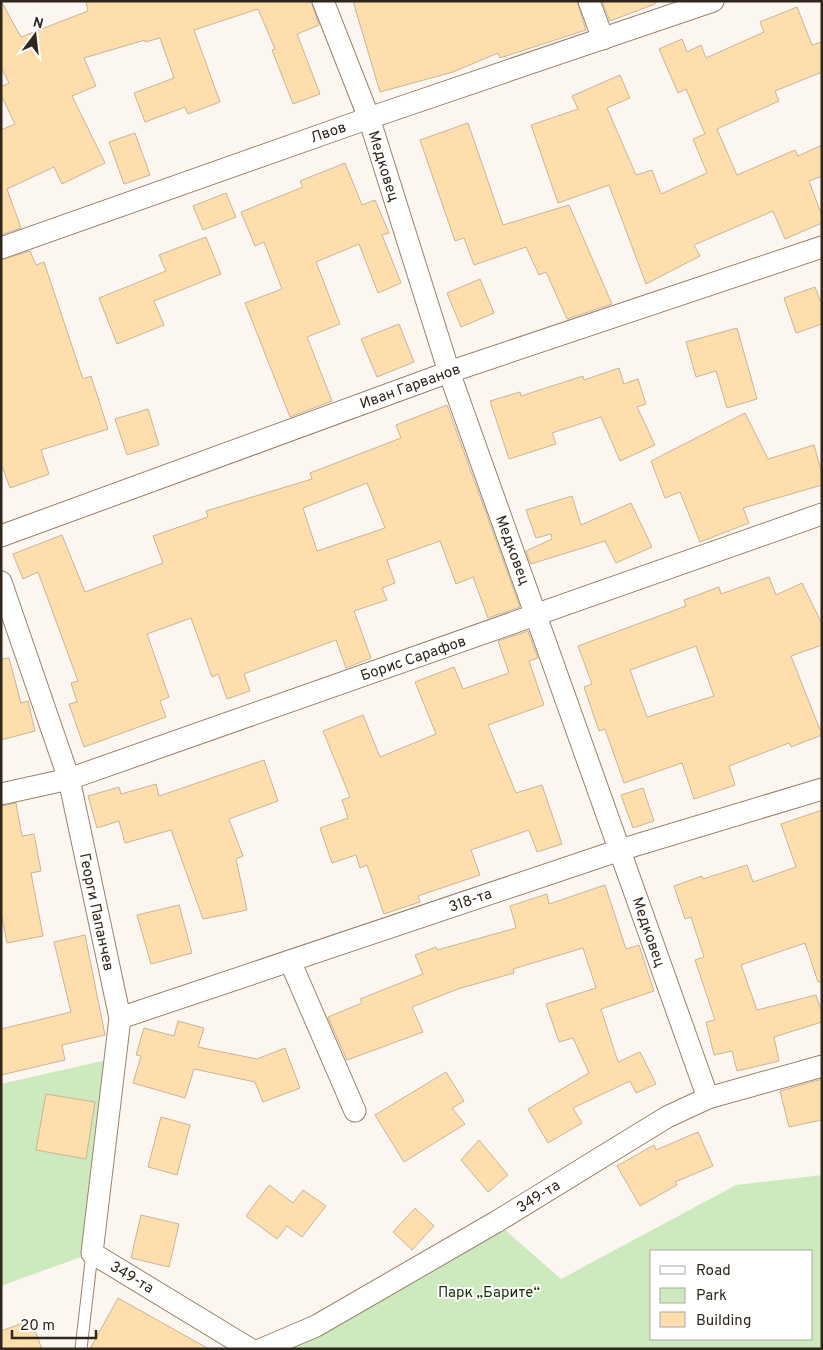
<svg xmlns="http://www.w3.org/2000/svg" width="823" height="1350" viewBox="0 0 823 1350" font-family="Overpass,sans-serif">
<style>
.green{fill:#cdeabe;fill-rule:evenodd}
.building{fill:#fedeac;stroke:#c9b597;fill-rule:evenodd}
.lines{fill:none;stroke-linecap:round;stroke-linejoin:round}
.service-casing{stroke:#9a8168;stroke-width:13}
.minor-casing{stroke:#9a8168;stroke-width:23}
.service{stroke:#fff;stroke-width:11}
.minor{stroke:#fff;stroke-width:21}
.labels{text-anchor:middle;stroke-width:4;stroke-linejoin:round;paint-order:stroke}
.street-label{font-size:15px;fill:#30261c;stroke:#fff}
.park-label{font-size:15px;fill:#163200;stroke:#fff}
</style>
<rect width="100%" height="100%" fill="#fcf6f0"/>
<g class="green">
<path d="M115,1058L92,1253L1,1286V1084Z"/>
<path d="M822,1175V1349H262L496,1222L561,1279L736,1185ZM652,1251H812V1339H652Z"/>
</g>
<g class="building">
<path d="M1,1L21,37L88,11L86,1H311L319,25L297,34L320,94L293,104L272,50L275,49L258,9L194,30L220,102L188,114L185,107L145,122L134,93L174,78L160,38L145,42V40L84,58L96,86L72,96L105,163L62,184L54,167L7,189L21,228L1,235V130L15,124L1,95V87L9,83L1,67Z"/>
<path d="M353,1H577L586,30L500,58L498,53L453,72L380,92Z"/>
<path d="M602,1H655V4L610,21Z"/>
<path d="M797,7L812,45L822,42V72L775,91L779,101L717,129L737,175L795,150L798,156L822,145V176L809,181L822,216V223L785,239L773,211L694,245L700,256L646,284L609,185L558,203L531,125L578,109L572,96L620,75L630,98L607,108L636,175L652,170L661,194L707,173L693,139L705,134L686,89L678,93L659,49L682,39L687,52L701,45L706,58L764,32L760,22Z"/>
<path d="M468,123L503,225L569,205L612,304L567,319L546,272L539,275L526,247L474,265L464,238L455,241L420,140Z"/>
<path d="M135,133L150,175L124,184L109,142Z"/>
<path d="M345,163L362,205L375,200L389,233L382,235L401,283L378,293L359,244L316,262L340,324L307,337L332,401L290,417L245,303L282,289L264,242L255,246L241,212L303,187L300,181Z"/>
<path d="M226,193L236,217L203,230L193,206Z"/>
<path d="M206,237L221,274L154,301L164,325L117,344L99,298L166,271L159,255Z"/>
<path d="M30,251L36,265L44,262L83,379L91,376L108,429L41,450L49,474L10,488L1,463V260Z"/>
<path d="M480,279L494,313L461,327L447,293Z"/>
<path d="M815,287L822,305V324L796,333L784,298Z"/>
<path d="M399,324L414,362L377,377L361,339Z"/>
<path d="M737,328L757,399L727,408L716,371L696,377L686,342Z"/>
<path d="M619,368L624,384L638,379L646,404L637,407L655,445L620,461L601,417L552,433L556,444L509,459L490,401L520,392L521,396L583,376L584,380Z"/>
<path d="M447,405L520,607L488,618L473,577L456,584L440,541L387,560L395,583L382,588L387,600L354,611L371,658L346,668L336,640L244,674L250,691L227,699L218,674L212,677L191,618L147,634L169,697L160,701L166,717L84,747L69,704L77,702L71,683L78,681L38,572L23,579L13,554L62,535L85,592L163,563L153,536L208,517L206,511L312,479L310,473L401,438L396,425ZM367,483L385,528L317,551L303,508Z"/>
<path d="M148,409L159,445L127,455L115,419Z"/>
<path d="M745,413L768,459L814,445L822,474V485L743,508L749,523L700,542L680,492L665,498L651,461Z"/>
<path d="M572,496L581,525L631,503L652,547L616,563L605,541L531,564L526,551L552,539L551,534L536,538L526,510Z"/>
<path d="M769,577L776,595L802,583L822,624V645L791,656L822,735L791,747L789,743L729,766L735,785L694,799L682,763L624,783L605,729L599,731L584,687L592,684L578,646L686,606L684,600L719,587L721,594ZM696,646L714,696L647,717L630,670Z"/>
<path d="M528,631L538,658L529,661L544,705L488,725L516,793L542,785L562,844L537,852L529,830L471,850L480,875L418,896L420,902L384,914L367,865L360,868L356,855L332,863L320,828L348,818L342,800L350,797L323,731L363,715L380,757L436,734L415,682L454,667L463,689L509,673L498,641Z"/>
<path d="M9,658L21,703L28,701L35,731L1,740V659Z"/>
<path d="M264,760L278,801L229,819L243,856L236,859L247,910L203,919L171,830L125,843L119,821L97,828L88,796L119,787L121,794L156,784L159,796Z"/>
<path d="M643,788L654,821L633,828L621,795Z"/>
<path d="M16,803L22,836L34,834L41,871L31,873L43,936L7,943L1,912V806Z"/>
<path d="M822,810V982H818L805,943L741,965L757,1010L816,995L822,1013V1022L774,1037L779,1061L737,1071L732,1051L714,1055L706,1022L715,1020L695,960L704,957L691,917L685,919L674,886L702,876L703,879L747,865L753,882L796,867L781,824Z"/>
<path d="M605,885L626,949L639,945L654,991L601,1009L618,1062L640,1052L656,1084L636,1093L630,1081L573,1108L582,1123L548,1143L528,1109L589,1073L573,1038L559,1042L546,1004L596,988L583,948L513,969L514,973L458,989L412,1007L423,1032L347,1060L328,1017L362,1003L360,999L423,974L415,955L436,947L437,950L516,928L510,906L547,894L549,904Z"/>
<path d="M179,905L192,953L151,964L137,915Z"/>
<path d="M85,935L105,1035L62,1045L65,1060L1,1075V1029L71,1012L54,942Z"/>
<path d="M178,1021L204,1028L198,1047L257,1059L285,1048L300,1088L263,1102L255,1082L194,1069L185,1098L133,1083L141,1056L136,1055L144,1028L174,1036Z"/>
<path d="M446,1072L464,1101L452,1108L465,1124L404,1162L375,1115Z"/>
<path d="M822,1079V1120L789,1127L780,1091Z"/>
<path d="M46,1094L95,1102L86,1159L36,1150Z"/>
<path d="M161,1117L190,1125L177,1175L148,1167Z"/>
<path d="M698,1132L713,1166L675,1182L677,1185L640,1206L617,1166L654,1145L656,1150Z"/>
<path d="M479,1140L508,1175L488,1192L461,1160Z"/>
<path d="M269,1185L293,1203L303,1190L326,1206L302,1237L287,1226L277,1239L246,1216Z"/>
<path d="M415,1208L434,1226L412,1250L393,1232Z"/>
<path d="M141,1215L179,1224L169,1267L131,1258Z"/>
<path d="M118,1298L209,1349H90Z"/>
<path d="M31,1320L42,1349H1V1331Z"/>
</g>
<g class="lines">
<g class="service-casing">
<path id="service" d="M81,1349L92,1253"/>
</g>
<g class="minor-casing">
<g id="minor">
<path d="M323,1L369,118L449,372L708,1098"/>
<path d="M589,1L603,39"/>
<path d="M1,248L369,118L713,1"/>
<path d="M1,536L449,372L822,247"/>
<path d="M1,582L69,779L120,1018L92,1253L250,1349"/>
<path d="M1,794L69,779L822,514"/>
<path d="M290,961L355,1111"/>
<path d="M120,1018L620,850L822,789"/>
<path d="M262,1349L316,1326L496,1222L667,1117L708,1098L822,1066"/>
</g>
</g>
<use href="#service" class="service"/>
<use href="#minor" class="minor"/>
</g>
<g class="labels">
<g class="street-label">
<text transform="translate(328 132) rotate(-19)" y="5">Лвов</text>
<text transform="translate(384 166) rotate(73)" y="5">Медковец</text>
<text transform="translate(410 386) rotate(-20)" y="5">Иван Гарванов</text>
<text transform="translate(513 550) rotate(70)" y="5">Медковец</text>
<text transform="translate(413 658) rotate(-19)" y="5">Борис Сарафов</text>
<text transform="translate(470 900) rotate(-19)" y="5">318-та</text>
<text transform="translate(97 912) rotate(78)" y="5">Георги Папанчев</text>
<text transform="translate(649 932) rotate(71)" y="5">Медковец</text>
<text transform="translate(538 1196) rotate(-32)" y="5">349-та</text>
<text transform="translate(132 1277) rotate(31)" y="5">349-та</text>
</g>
<g class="park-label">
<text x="489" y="1297">Парк „Барите“</text>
</g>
</g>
<rect width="823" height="1350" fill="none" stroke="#30261c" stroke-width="5"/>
<rect x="650" y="1250" width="162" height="90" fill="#ffffff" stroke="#aca8a4"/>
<rect x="660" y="1266" width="25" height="8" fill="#ffffff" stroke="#aca8a4"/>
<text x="696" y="1275" font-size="15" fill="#30261c">Road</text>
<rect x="660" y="1288" width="25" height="15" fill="#cdeabe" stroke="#aca8a4"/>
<text x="696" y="1300" font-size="15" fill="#30261c">Park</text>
<rect x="660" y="1312" width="25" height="15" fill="#fedeac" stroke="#aca8a4"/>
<text x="696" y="1325" font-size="15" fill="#30261c">Building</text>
<g transform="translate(35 35) rotate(15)" stroke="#ffffff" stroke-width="4" paint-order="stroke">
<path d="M0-4L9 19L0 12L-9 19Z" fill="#30261c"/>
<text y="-8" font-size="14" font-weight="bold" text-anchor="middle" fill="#30261c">N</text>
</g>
<path d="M12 1330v8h84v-8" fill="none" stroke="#30261c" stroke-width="2.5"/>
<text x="20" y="1330" font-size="15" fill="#30261c" stroke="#ffffff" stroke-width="4" paint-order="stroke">20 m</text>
</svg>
